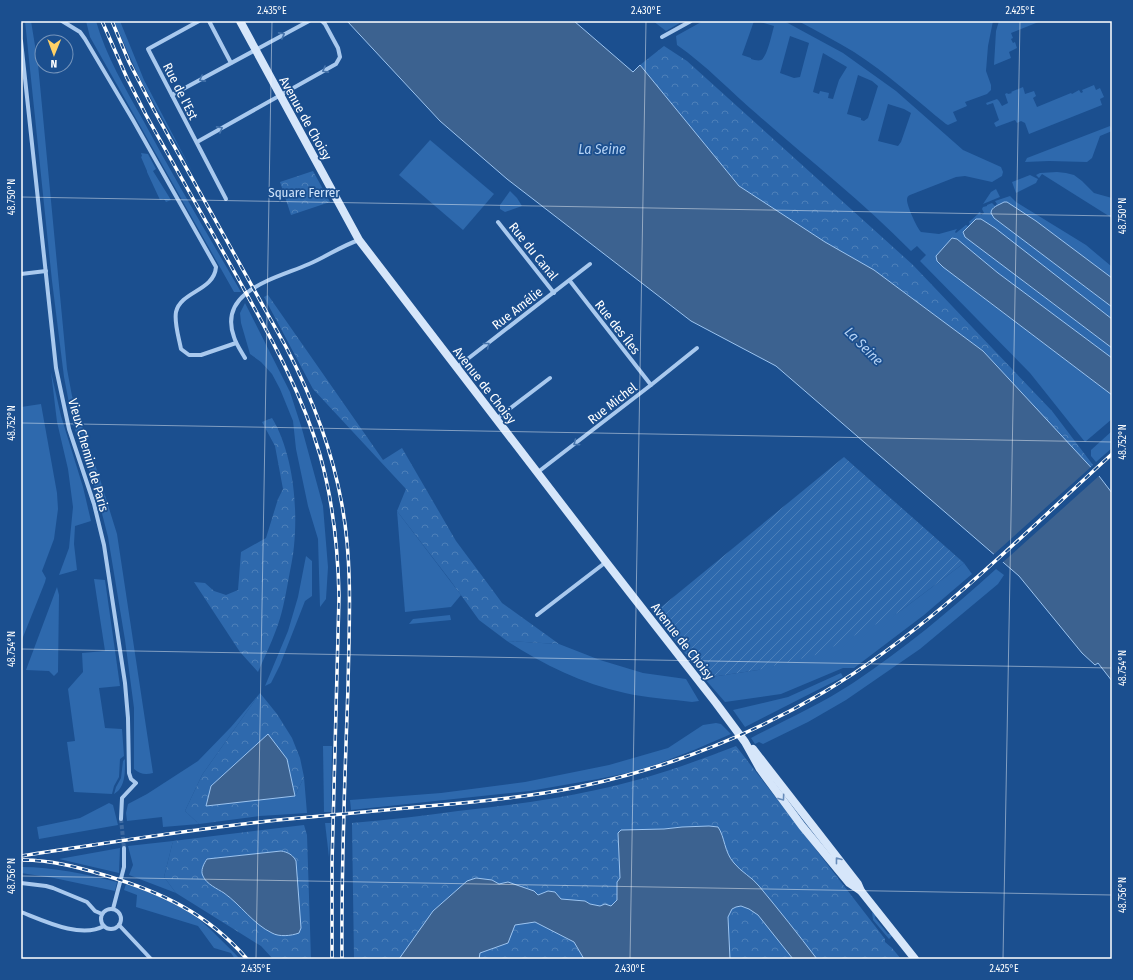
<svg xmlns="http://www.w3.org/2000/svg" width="1133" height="980" viewBox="0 0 1133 980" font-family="'Fira Sans Condensed',sans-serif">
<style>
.grass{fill:#2e69ad;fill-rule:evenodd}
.forest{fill:url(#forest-crowns);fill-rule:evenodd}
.garden{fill:url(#garden-furrows)}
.water{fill:#3c6290;stroke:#9cc4f0}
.pier{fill:#1b4f8f}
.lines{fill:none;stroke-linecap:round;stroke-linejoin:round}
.minor-tunnel{stroke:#3d69a0;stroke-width:4;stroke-dasharray:4 2;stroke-linecap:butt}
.minor{stroke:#a9c9ee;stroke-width:4}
.secondary{stroke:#d6e6fa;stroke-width:8}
.rail-casing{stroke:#fff;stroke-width:3.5}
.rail{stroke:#1b4f8f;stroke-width:2;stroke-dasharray:6;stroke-linecap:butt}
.oneway{stroke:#4674ac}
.oneway2{stroke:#668bba}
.ticks{fill:none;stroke:#fff;stroke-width:1;stroke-opacity:0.45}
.labels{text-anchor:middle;stroke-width:3.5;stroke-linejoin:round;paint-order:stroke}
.street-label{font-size:13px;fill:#fff;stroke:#1b4f8f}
.park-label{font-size:13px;fill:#cfe3fa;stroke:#1b4f8f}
.water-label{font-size:14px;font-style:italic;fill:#b5d3f5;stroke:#1b4f8f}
.neatline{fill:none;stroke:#fff;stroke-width:1.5}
.ticks-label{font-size:10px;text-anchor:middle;fill:#fff}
</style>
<defs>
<pattern id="forest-crowns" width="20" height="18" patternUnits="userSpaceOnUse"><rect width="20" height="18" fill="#2e69ad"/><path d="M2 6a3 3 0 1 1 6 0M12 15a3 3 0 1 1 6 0" fill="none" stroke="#4d80b9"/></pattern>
<pattern id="garden-furrows" width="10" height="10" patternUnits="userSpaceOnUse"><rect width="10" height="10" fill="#2e69ad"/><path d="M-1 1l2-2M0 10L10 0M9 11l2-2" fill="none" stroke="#4d80b9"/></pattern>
</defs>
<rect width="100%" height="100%" fill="#1b4f8f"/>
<g class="grass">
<path d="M25,21H31L38,64L67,369L72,396L99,476L117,534L153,773C145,775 140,774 134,769V708L125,640L108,537L97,494L73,424L64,377L52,281Z"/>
<path d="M86,21H96C106,56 125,88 143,120C174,178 208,235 241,292H234L90,37Z"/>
<path d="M114,21H120L144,80L193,173L139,77Z"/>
<path d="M653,21H683L666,31Z"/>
<path d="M703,21H754L742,55L751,58V59C754,60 759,61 761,60C767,58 772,33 774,26L757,21H784L843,53L896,91L963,150L1001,167L1003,172L1002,176L992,182L965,176L956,177L910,195C908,196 907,197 907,200C907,206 917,228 921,232L939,234L957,229L955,232L956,233L966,225L968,226L970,223L969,222L978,214L979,212H981L980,213L981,215L984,213L982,209L983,207L987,206V205L992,203L995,206L997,204L995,201L1010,196L1016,202L1086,245L1111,266L1112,265V278L1036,221L1007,202H1004L993,208L994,218L1112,307V319L981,219L1024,282L1112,348V358L998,273L957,239L937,261L973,290L1112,395V419L1085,442L1030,373L920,261L926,255L917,246L911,251C863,202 809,160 758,115C731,92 706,65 677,45L676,36ZM790,36L809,43L800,77L794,78L780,73ZM823,53L847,67L839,80L833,99L828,98L829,93L820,91L819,94L813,92ZM858,75L872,81L878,86L868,118L864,121L861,120V118L847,114ZM888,104L904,109L911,113L901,142L898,146L878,141Z"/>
<path d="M798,21H993L988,46L986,71L991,85V90L987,94L965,102L967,106L953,112L957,121L948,125L946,124C916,100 887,73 854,52C836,41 817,31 798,21Z"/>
<path d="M999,21H1041L1011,33L1013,38L1011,39L1013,43L1015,42L1017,48L1009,52L1011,58L994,65L996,31Z"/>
<path d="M1094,85L1096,90L1100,88L1104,97L1100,99L1102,105L1029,134L1025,123L1021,121L1017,123L1015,120L996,127L994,123L999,120L993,103L987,105L986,103L997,99L999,101L1002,106L1008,103L1005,94L1007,93L1008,94L1012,93L1011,92L1023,87L1025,94L1034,91L1036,96L1033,98L1037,107L1071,93L1072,94L1079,90L1081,93L1083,92L1082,90Z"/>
<path d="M1110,126L1112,131L1100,136L1092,158L1087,162L1049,161L1025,162L1027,158Z"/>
<path d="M430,140L494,194L463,230L399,175Z"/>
<path d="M141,153L148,154L156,169L153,171L171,200L166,202L164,199L160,200L147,172V171L141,157L142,156Z"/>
<path d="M1057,172L1066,173L1074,175L1082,181L1094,193L1112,198V218L1042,174L1039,178L1036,175L1040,173Z"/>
<path d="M1030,175L1038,179L1036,183L1016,193L1012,182Z"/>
<path d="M996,189L1000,197L983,204L991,192Z"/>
<path d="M510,191L517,198L522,206L505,212L500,209V205Z"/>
<path d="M245,303L290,392L302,429L323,506L328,567L326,599L320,607L318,539L308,506L296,449L293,421L280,389L272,374L261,362L250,354L241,323L240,313Z"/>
<path d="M51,372L61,416L83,487L91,521L75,526L74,544L77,570L59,575L69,548L73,507L68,469L57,422Z"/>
<path d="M41,404L57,493L58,509L54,539L42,571L46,578L45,582L21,642V407Z"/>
<path d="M1112,431V448L1096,462L1091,456V450Z"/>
<path d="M397,511L461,595L451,607L405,612Z"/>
<path d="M306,556L312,561V596L305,601L280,665L271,683L265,686L288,631L298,597Z"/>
<path d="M964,563L972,574L924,615L854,668H843L781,694L725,702L704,678L758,670L899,612Z"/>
<path d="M996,569L1004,575L998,584L920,649L846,700L808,722L763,744L759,742L755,744L751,738C785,720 821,704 853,683C904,649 951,610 996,569Z"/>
<path d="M94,579L105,580L120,686L99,688L105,728L122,729L124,756L120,759L119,777L114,786L112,794L74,792L67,742L75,741L68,689L83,672L82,653L105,651Z"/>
<path d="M57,587L59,595L58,672L54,676L49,671L26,670Z"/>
<path d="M450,615L451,620L409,624L413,619Z"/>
<path d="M507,641L559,644L600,660L643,673L686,679L699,701L692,702C670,699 646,698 625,693C581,683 544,665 507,641Z"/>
<path d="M841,673L843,677L745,727L733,710L788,697Z"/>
<path d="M260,693L202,775L185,811L199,824L163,827L162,817L127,821L126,813L128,804L147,794L198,761L231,727Z"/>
<path d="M716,723L721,724L731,734L694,750L642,770L598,779L530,791L351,810L350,800L441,793L525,782L609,765L668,748L703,725Z"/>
<path d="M323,746H332L331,812H324Z"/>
<path d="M125,759C125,770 126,788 114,794L116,787L121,778L123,761Z"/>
<path d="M304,777L307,813L260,816L259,800L295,796Z"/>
<path d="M109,803L113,805L118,825L39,839L37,827L80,818Z"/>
<path d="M325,823H331L329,857Z"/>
<path d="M173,841L164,877L176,893L129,875L133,865L128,846Z"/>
<path d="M120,848L119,873L59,859Z"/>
<path d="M21,867C54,867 85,874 117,882L115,891L54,878L21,873Z"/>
<path d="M126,884C152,893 179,903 200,920C214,932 227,946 240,959H235L231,953L214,948L198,926L136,907L137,895L124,890Z"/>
<path d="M872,912L876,915L875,918L888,934H891L892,936L889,939L873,920Z"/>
</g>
<g class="forest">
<path d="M664,46L687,61L913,265L1052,411L1093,465L1091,468L983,351L874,270L825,242L739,186L640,65Z"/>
<path d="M313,171L330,202L291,215L280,182Z"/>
<path d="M268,295L383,460L402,448L456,541L494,592L502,603L559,644L507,641L479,620L450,580L397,511L406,489L313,389L264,297Z"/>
<path d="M272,418C293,453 298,506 294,546C293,558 290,570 288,582C285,598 282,615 276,630C271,644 264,658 258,672L240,652L194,582L205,583L214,591L226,595L238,590L241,552L266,538L278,499L283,489L275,446L262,422Z"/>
<path d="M260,693L277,714L292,738L300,758L304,777L295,796L287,759L207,806L259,800L260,816L199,824L185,811L202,775Z"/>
<path d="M736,746L885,939V942L892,948L901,959H354L352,823C388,820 423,816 458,811C505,806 551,800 596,790C644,780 690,764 736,746Z"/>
<path d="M304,825L307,835L311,959H273L261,946L176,893L164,877L173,841ZM281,851C288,852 293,855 296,861L260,925L233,900L203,878L207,859Z"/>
</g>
<path class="garden" d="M844,457L964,563L899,612L819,654L758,670L704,678L654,613Z"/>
<g class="water">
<path d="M347,21H574L633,72L640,65L739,186L825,242L874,270L983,351L1099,476L1112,493V681L1098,663L1095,665L1082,653L1019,576L776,366L691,321L507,179L440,121Z"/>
<path d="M1004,202H1007L1036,221L1112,278V307L994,218L991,213C991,207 999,205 1004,202Z"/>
<path d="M976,219H981L995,228L1112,319V348L965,237L963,232Z"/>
<path d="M952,238L957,239L998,273L1112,358V395L943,267L937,261L936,256Z"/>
<path d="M268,734L287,759L295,796L206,806L211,786Z"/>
<path d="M709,826L718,827C725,837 724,852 734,863C741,872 752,877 759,886C779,910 798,934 817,959H793L758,915L749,909L741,906L736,907L732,909L728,917L730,959H584L574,942L535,922L515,925L508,943L480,953L479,959H399L433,911L467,881L476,878L492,880L499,884L508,882L534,891L538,895L548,891L555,892L561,899L585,901L590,904L600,906L605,904L611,906L617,900V882L620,878L618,833L621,830L664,829L682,827Z"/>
<path d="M281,851C288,852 293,855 296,861L301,928L299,933C291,936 279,937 272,933C253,924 241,905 224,893C218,889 206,884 203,876C200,871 204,863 207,859Z"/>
</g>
<path class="pier" d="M1092,466L1100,475L1002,563L993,555Z"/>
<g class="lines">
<path class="minor-tunnel" d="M121,819L124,848"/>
<g class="minor">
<path d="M62,21L80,32L85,39L133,120L216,267C214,291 181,291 176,312C174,323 179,338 181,349L189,355H201L236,343"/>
<path d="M199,21L148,49L226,199"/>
<path d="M209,21L231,63"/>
<path d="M662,37L691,21"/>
<path d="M21,41L56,368L69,429L94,504L104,545L125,683L128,718L129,773L131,779L136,783L122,798L121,819"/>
<path d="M172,95L309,21"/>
<path d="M197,142L336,64L340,57L338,48L325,24L322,21"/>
<path d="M498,222L554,293"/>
<path d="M21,274L46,271"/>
<path d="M570,281L651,385"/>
<path d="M245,358C241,351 236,344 234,337C217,290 278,278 309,264C326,257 341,246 359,240"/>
<path d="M456,368L590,264"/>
<path d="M496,419L550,378"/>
<path d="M538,472L651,385L697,348"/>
<path d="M537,615L606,562"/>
<path d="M21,883L46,886L53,888L87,902L95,911L102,914"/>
<circle cx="111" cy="919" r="10"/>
<path d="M113,909L124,867V848"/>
<path d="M21,912C44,921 81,939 104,926"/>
<path d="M119,925L151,959"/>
</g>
<g class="secondary">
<path d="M240,21L359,240L606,562L716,703L745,742L760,769L802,826L849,883L861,891"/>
<path d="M753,749L858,884L861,891L915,959"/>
</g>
<g class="rail-casing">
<g id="rail">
<path d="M102,21L127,78L146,115C177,171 209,226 240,282C271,338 302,393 320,455C333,501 338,548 339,596L332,864V959"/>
<path d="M112,21L129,62L154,110L286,347C312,397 332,449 342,505C353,565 349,626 348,687C345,777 341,868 342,959"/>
<path d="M21,856C106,843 192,829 278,820C328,815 378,811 428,806C478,802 528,797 578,787C664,769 748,737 824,692C932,628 1020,537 1112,454"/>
<path d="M23,860C51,860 77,867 104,875C161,892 207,913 247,959"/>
</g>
</g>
<use href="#rail" class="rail"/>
</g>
<defs><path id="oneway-chevron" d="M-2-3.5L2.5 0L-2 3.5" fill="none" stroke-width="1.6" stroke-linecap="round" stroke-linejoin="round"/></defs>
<g class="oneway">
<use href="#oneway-chevron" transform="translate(282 35) rotate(-28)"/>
<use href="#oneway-chevron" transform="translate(325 70) rotate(151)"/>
<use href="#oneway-chevron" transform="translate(202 79) rotate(152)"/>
<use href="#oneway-chevron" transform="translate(220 129) rotate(-29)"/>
<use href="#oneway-chevron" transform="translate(487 345) rotate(-38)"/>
<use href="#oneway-chevron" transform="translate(576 443) rotate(143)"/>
</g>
<g class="oneway2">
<use href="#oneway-chevron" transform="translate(782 798) rotate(54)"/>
<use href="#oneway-chevron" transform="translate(838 860) rotate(-128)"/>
</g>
<path class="ticks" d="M21,197L1112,216M21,423L1112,442M21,649L1112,668M21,876L1112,895M256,959L272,21M630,959L646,21M1003,959L1020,21"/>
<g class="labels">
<g class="street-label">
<text transform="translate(181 91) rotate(63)" y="5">Rue de l'Est</text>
<text transform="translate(306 118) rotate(61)" y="5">Avenue de Choisy</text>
<text transform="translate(534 251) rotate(51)" y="5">Rue du Canal</text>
<text transform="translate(517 308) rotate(-38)" y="5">Rue Amélie</text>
<text transform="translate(618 327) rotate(52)" y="5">Rue des Îles</text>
<text transform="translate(485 385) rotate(52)" y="5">Avenue de Choisy</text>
<text transform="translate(612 403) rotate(-38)" y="5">Rue Michel</text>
<text transform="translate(89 455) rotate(74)" y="5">Vieux Chemin de Paris</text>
<text transform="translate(683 641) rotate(52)" y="5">Avenue de Choisy</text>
</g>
<g class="park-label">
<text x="304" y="197">Square Ferrer</text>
</g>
<g class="water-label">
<text x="602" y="154">La Seine</text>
<text transform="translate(864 346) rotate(45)" y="5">La Seine</text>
</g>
</g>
<rect width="1133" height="980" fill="none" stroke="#1b4f8f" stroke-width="44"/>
<g transform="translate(54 54) rotate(181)"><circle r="19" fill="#1b4f8f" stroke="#7695bc"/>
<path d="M0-3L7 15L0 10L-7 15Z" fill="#ffd166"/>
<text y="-6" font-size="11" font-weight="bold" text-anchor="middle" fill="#ffffff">N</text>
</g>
<rect x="22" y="22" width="1089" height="936" class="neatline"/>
<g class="ticks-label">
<text x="272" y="14">2.435°E</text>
<text x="646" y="14">2.430°E</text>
<text x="1020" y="14">2.425°E</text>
<text transform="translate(11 197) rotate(-90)" y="4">48.750°N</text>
<text transform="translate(1122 216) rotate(-90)" y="4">48.750°N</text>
<text transform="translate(11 423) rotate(-90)" y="4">48.752°N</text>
<text transform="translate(1122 442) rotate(-90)" y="4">48.752°N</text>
<text transform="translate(11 649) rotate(-90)" y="4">48.754°N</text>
<text transform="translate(1122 668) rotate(-90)" y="4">48.754°N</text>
<text transform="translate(11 876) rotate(-90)" y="4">48.756°N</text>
<text transform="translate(1122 895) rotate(-90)" y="4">48.756°N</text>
<text x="256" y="972">2.435°E</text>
<text x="630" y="972">2.430°E</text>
<text x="1004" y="972">2.425°E</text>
</g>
</svg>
